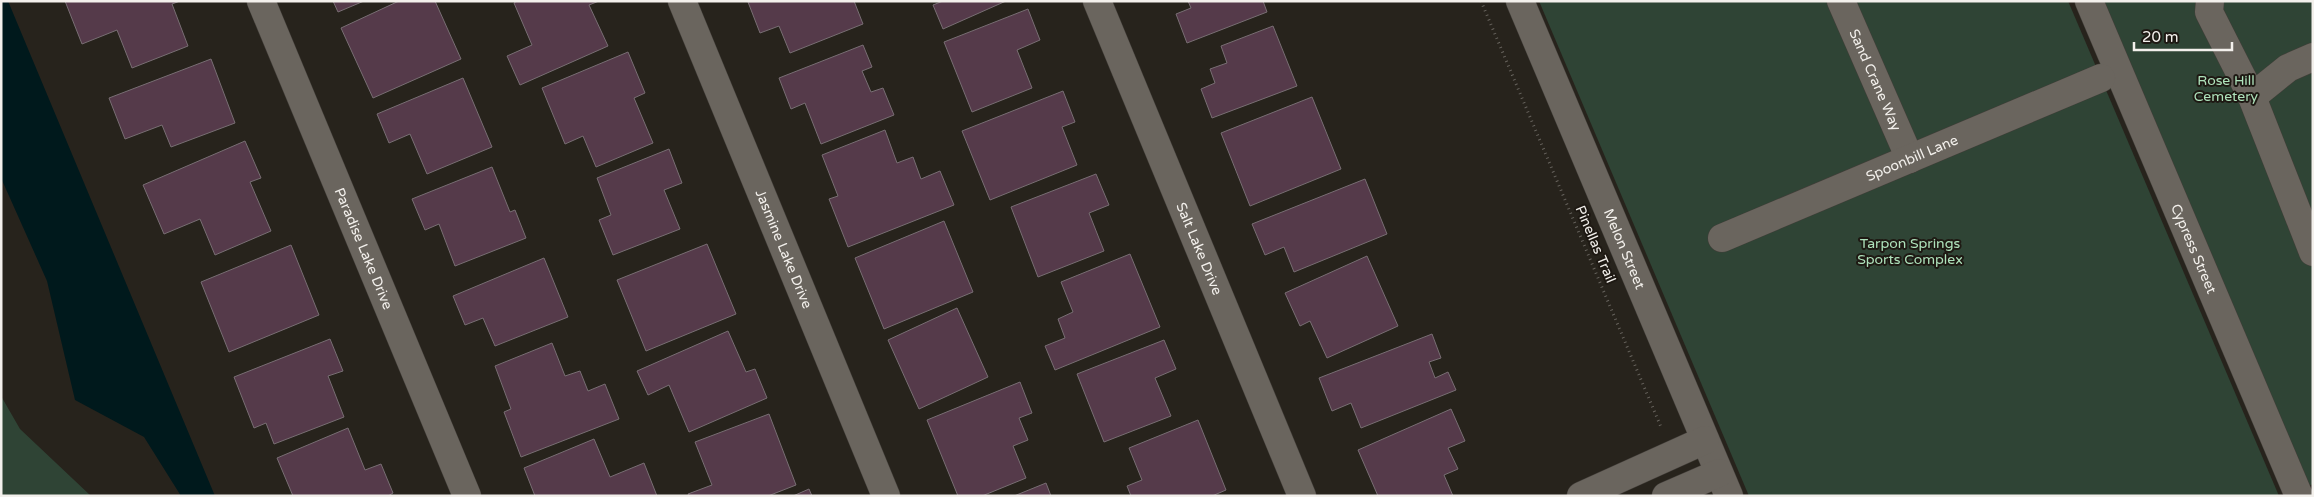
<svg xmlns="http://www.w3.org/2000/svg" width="2314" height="497" viewBox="0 0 2314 497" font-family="'Varela Round',sans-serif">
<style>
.green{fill:#2f4435}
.water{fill:#00191c}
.building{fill:#553a4a;stroke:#786e73}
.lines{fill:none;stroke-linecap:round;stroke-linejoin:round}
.minor-casing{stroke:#423e39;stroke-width:29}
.path{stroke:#67635d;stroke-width:3;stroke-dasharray:1 4;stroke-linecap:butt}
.minor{stroke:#6a655e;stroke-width:28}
.labels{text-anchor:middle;stroke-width:4;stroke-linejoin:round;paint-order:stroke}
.street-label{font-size:14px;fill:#f3f0ec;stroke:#1e1913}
.park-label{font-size:14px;fill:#aee2bb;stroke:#1e1913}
</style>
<rect width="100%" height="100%" fill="#27231c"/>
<g class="green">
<path d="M1539,1H2068L2279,496H1749Z"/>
<path d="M2097,1H2313V484L2299,490Z"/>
<path d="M1,396L20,429L91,496H1Z"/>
</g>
<path class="water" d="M1,1H8L215,496H181L144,437L75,400L47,281L1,178Z"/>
<g class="building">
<path d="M65,1H180L172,4L188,46L132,68L117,30L82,44Z"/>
<path d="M333,1H364L338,12Z"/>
<path d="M399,1H435L461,59L373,98L341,28Z"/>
<path d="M517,1H599L589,5L608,46L520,85L507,56L532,45L514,3Z"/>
<path d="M854,1L863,24L790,53L779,26L760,33L748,2Z"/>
<path d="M943,1H1006L943,29L933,5Z"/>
<path d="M1188,1H1263L1267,12L1187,43L1176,14L1191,8Z"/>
<path d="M1028,9L1040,40L1017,50L1032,88L972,112L944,42Z"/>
<path d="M1273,26L1297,86L1212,118L1201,89L1215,83L1210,69L1227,63L1221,46Z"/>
<path d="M863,45L872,67L862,71L871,92L883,88L894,115L821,144L805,103L791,109L779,78Z"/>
<path d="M628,52L645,93L634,98L653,143L596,167L583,136L565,144L542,88Z"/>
<path d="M211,59L235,123L171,147L162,125L125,139L109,98Z"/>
<path d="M463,78L492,147L427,174L410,134L389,143L377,114Z"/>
<path d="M1063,91L1075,122L1062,127L1077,165L990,200L962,131Z"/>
<path d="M1312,97L1341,169L1250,206L1221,133Z"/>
<path d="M885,130L897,163L913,157L921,179L940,171L954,205L848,247L829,199L838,196L822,155Z"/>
<path d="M245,141L261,178L250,182L271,231L215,255L200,219L164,234L143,185Z"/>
<path d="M669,149L682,183L664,190L680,229L613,255L599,220L611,215L597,178Z"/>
<path d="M492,167L510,212L515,210L526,238L455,266L439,224L425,230L412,199Z"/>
<path d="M1096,174L1109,205L1089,213L1104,251L1038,277L1011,207Z"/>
<path d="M1365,179L1387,234L1294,272L1284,247L1265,255L1252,224Z"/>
<path d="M944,221L973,292L884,329L855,258Z"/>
<path d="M707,244L736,314L646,351L617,280Z"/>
<path d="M291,245L319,315L229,352L201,282Z"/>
<path d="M1130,254L1160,327L1055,370L1045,346L1065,338L1058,319L1073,312L1061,282Z"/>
<path d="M1367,256L1398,326L1327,358L1310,321L1300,326L1285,293Z"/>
<path d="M544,258L568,317L495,346L483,318L465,325L453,296Z"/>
<path d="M957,308L988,377L919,409L888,340Z"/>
<path d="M728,331L746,372L755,369L767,398L689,432L669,385L648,395L637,371Z"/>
<path d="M1432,334L1441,358L1429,362L1435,378L1448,372L1456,390L1361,428L1351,403L1332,411L1319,378Z"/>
<path d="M330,339L343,371L328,376L344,417L274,444L266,423L254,428L234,377Z"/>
<path d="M1164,340L1176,369L1155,378L1171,416L1104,442L1077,374Z"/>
<path d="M552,343L565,376L580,371L588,391L605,384L619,419L521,457L504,412L511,409L495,366Z"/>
<path d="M1020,382L1032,413L1019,418L1028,440L1013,446L1026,478L982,496H958L927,420Z"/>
<path d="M1451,409L1465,441L1448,448L1458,469L1444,475L1453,496H1378L1358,450Z"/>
<path d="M769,414L796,485L768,496H689L688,494L712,485L695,442Z"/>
<path d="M1198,420L1226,490L1212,496H1131L1127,486L1142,480L1129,448Z"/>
<path d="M348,428L365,470L381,464L393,493L388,496H293L277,458Z"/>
<path d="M594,439L610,477L644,463L657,496H535L524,468Z"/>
<path d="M1046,483L1051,496H1014Z"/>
<path d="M809,489L812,496H793Z"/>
</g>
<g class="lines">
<g class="minor-casing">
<g id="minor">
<path id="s1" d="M261,1L467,496"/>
<path id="s2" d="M682,1L886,496"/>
<path id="s3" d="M1097,1L1302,496"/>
<path id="s4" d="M1520,1L1729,496"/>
<path id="s5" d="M1841,1L1910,159"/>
<path id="s6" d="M2089,1L2299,496"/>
<path d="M2210,1L2209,12L2252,97"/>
<path d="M2313,57L2288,68L2252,97L2313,252"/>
<path id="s7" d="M1722,238L2101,78"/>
<path d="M1581,496L1705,440"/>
<path d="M1666,496L1719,473"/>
</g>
</g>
<path class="path" d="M1481,1L1661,427"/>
<use href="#minor" class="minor"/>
</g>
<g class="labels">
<g class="street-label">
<text dy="5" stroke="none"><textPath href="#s5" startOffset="86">Sand Crane Way</textPath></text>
<text dy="5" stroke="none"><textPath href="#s7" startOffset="206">Spoonbill Lane</textPath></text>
<text transform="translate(1596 244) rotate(67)" y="5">Pinellas Trail</text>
<text dy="5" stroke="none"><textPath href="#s1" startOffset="268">Paradise Lake Drive</textPath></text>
<text dy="5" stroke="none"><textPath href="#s2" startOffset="268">Jasmine Lake Drive</textPath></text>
<text dy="5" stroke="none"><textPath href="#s3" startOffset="268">Salt Lake Drive</textPath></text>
<text dy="5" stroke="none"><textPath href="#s6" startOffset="269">Cypress Street</textPath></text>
<text dy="5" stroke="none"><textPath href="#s4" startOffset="269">Melon Street</textPath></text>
</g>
<g class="park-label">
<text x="2226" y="85">Rose Hill<tspan x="2226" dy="16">Cemetery</tspan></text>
<text x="1910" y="248">Tarpon Springs<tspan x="1910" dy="16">Sports Complex</tspan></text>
</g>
</g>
<rect width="2314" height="497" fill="none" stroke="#f3f0ec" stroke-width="5"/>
<path d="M2134 42v8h98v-8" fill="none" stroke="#f3f0ec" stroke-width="2.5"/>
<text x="2142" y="42" font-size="15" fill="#f3f0ec" stroke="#1e1913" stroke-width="4" paint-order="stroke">20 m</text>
</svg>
